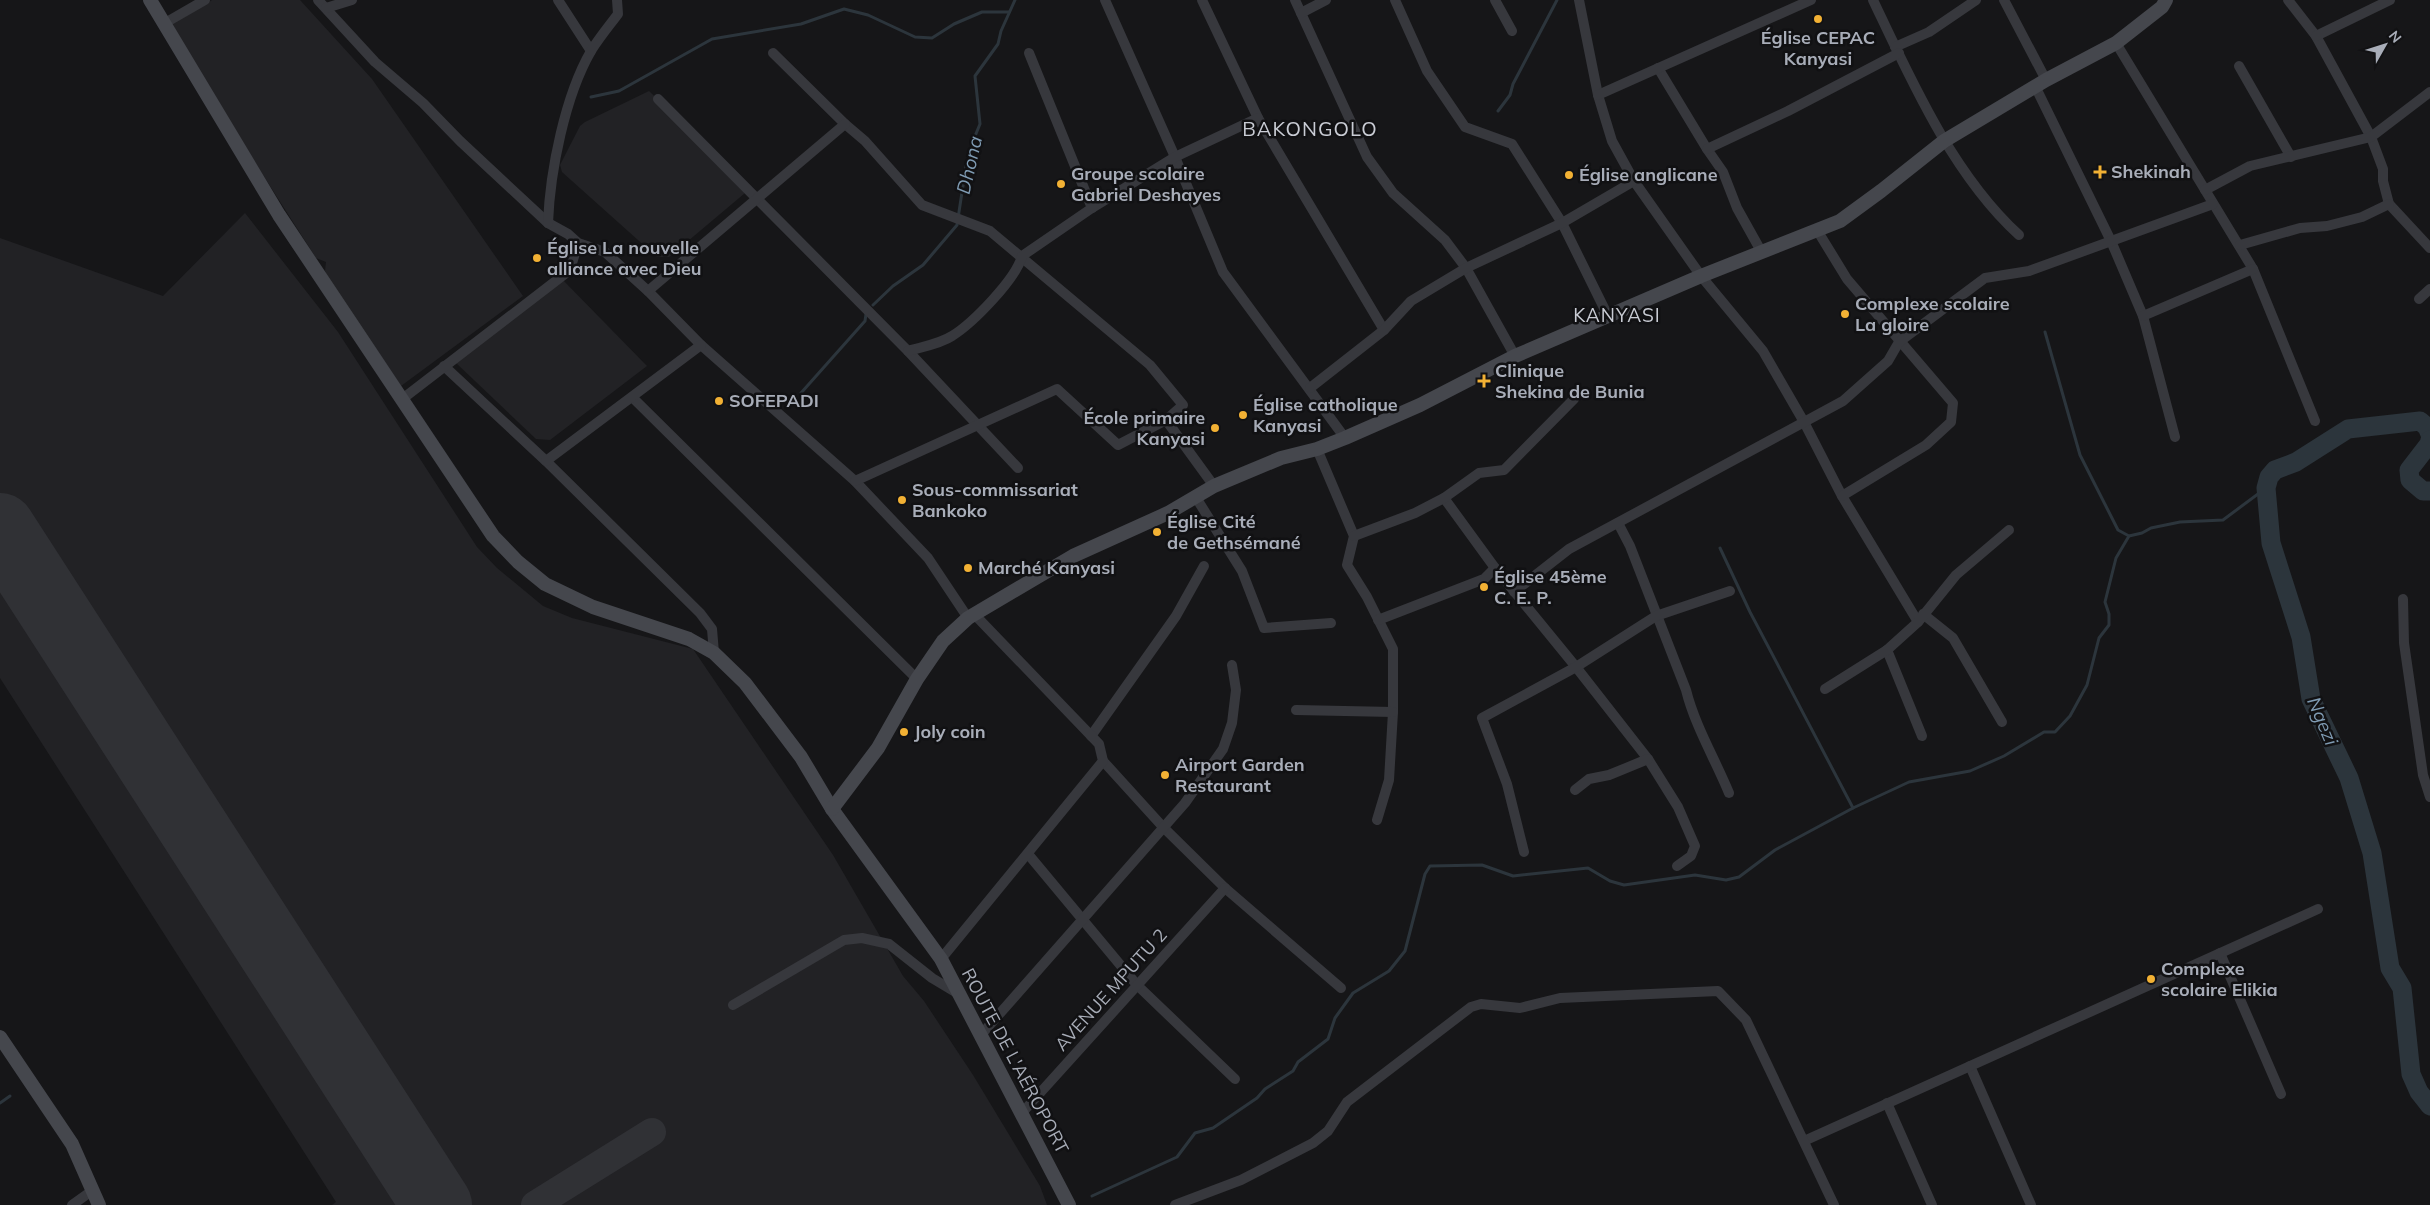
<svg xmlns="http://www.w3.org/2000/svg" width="2430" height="1205" viewBox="0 0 2430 1205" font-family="Mulish,sans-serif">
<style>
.built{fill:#222225}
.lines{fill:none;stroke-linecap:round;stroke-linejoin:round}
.stream{stroke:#2c353c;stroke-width:3}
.river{stroke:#2c353c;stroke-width:19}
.taxiway{stroke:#303135;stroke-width:28}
.runway{stroke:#303135;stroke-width:70}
.street{stroke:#37383d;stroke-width:10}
.secondary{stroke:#45474d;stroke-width:14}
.poi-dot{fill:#f2b134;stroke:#111113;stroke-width:2}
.labels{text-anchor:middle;stroke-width:5;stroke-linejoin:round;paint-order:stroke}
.poi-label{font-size:18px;font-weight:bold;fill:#a8adb8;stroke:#111113;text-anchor:start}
.street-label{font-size:18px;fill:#a8adb8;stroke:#111113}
.water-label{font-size:19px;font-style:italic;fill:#7f9bb3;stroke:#111113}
.neighbourhood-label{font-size:19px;letter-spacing:1px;fill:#c9ccd4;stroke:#111113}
.quarter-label{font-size:20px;letter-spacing:1px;fill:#c9ccd4;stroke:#111113}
</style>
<rect width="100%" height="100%" fill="#161618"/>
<g class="built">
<path d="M212,0H300L372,79L523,296L401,386L329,280L325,271L326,262L316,258L213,97L172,24Z"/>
<path d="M649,91L745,184V193L669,257H657L562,172L560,165L580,126L585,122Z"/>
<path d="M245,213L338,332L477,547L497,568L543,606L572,618L693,649L833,855L903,976L924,1001L973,1075L1040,1186L1047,1205H332L336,1202L0,678V238L163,296Z"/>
<path d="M559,276L647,366L550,440L536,439L455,362Z"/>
</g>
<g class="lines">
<g class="stream">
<path d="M591,97L619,91L712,39L801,24L844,9L868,15L915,37L932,38L954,24L982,12H1009"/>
<path d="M1498,111L1510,95L1513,84L1557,0"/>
<path d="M873,305L893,286L923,265L957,225L966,166L971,160L973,141L980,124L975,76L998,44L1001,31L1015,0"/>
<path d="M2045,332L2080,455L2118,530L2129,536"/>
<path d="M801,393L865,321L866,314"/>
<path d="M1720,548L1750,612L1853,808"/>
<path d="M0,1103L10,1096"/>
<path d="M1092,1196L1177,1157L1195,1133L1213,1128L1257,1098L1265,1089L1293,1071L1298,1062L1328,1039L1335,1018L1353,993L1389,971L1405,951L1425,874L1430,866L1482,865L1513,876L1588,868L1610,881L1624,885L1695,875L1726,880L1739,877L1775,850L1853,808L1909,782L1970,771L2004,756L2044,732H2055L2070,716L2087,685L2099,638L2109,625V614L2105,602L2116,558L2129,536L2142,533L2151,528L2180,522L2223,520L2266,488"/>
</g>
<g class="river">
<path d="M2430,434L2427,427L2420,421L2348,429L2296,462L2275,470L2269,477L2266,488L2271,543L2301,637L2311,699L2349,778L2372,853L2390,968L2402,988L2411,1074L2419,1092L2430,1106"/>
<path d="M2430,440L2429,444L2409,470L2410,480L2423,491H2430"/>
</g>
<path class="taxiway" d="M535,1205L652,1132"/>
<path class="runway" d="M0,528L437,1205"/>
<g class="street">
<path d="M318,0L375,62L423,103L460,141L548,223L568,234L578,243L605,252L648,291L701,345L855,481L928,558L968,618"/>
<path d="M558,0L591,51"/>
<path d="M1105,0L1175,157L1223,272L1345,438"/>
<path d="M1202,0L1258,118L1384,330"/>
<path d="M1295,0L1367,157L1393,193L1445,240L1466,268L1515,356"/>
<path d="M1395,0L1427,71L1465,127L1512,144L1562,223L1608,316"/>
<path d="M1495,0L1512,31"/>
<path d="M1579,0L1598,95L1612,141L1634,181L1701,276L1763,351L1804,422L1842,496L1918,622"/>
<path d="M1873,0C1911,80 1953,175 2019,235"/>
<path d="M2004,0L2046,80"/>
<path d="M2288,0L2316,36L2371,137L2383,169V181L2389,204L2430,248"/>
<path d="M326,8L352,0"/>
<path d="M1301,13L1326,0"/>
<path d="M165,23L205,0"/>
<path d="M2316,36L2390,0"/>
<path d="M2116,43L2253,269L2315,421"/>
<path d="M1895,47L1929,32L1976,0"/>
<path d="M773,53L845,124L865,141L922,205L990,231L1150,365L1183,405L1166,420L1214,486"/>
<path d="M1029,53L1092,208"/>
<path d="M2239,66L2291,157"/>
<path d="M1658,68L1707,149L1723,172L1737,208L1761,251"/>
<path d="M2035,86L2111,241L2143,316L2175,437"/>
<path d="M1598,95L1811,0"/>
<path d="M658,99L908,351L1018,468"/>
<path d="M1707,149L1788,111L1899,53"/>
<path d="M2205,190L2250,166L2371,137L2430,92"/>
<path d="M548,223C550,171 565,96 591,51C599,38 609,26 618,14L617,0"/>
<path d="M1817,230L1847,279L1953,403L1951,422L1926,445L1842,496"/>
<path d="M2240,245L2300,228L2327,226L2362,217L2389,204"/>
<path d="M648,291L845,124"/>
<path d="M2419,299L2430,289"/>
<path d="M2143,316L2253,269"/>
<path d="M908,351C921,347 940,344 952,336C973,323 1016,279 1022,256L1092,208L1175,157L1258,118"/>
<path d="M444,366L546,461L700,613L712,629L714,653"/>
<path d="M1310,388L1384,330L1411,301L1466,268L1562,223L1634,181"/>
<path d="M633,398L917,679"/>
<path d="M401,400L570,270L578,243"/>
<path d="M1317,449L1354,536L1347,565L1367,597L1393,649V712L1389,780L1377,820"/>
<path d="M546,461L701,345"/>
<path d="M855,481L1057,389L1118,445L1166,420"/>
<path d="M1195,496L1242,571L1264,628L1331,623"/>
<path d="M1444,498L1495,568L1576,667L1648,759L1678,807L1695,846L1691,856L1677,866"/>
<path d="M1618,523L1630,546L1686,690C1695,726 1715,759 1729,793"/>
<path d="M1354,536L1415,513L1444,498L1479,473L1504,470L1574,399"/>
<path d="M1514,592L1569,549L1843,401L1888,361L1899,342L1985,278L2029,271L2213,204"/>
<path d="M2403,599L2404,643L2423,775L2430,797"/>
<path d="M1923,614L1953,638L2002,722"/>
<path d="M1378,620L1484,579L1495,568"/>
<path d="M1887,650L1922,736"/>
<path d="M1825,689L1887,650L1918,622L1956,575L2009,530"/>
<path d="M1296,710L1393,712"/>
<path d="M1091,736L1176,616L1204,566"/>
<path d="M1103,761L1163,827L1225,888L1341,988"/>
<path d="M1575,790L1589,779L1609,775L1648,759"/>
<path d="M1524,852L1507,784L1482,718L1576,667L1656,616L1730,591"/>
<path d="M1028,854L1137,985L1235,1079"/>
<path d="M2220,953L2281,1094"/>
<path d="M941,959L1103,761L1099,744L975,615"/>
<path d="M733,1005L844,940L862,938L889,944L932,978L957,993"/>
<path d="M980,1036L1185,803L1223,749L1232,723L1236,690L1232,665"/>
<path d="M1970,1066L2031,1205"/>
<path d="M1887,1103L1932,1205"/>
<path d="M1021,1114L1225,888"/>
<path d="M1804,1141L2318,909"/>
<path d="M72,1205L93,1190"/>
<path d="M1175,1205L1241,1180L1313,1143L1328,1131L1347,1102L1471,1007L1481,1004L1520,1008L1560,998L1718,991L1746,1020L1834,1205"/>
</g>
<g class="secondary">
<path d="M150,0L279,215L493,536L518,562L545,584L593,607L689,639L714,653L745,683L801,757L832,809L941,959L1069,1205"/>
<path d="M832,809L878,748L917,679L943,641L968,618L1073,556L1168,513L1214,486L1281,458L1317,449L1345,438L1420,405L1515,356L1701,276L1840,221L1881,191L1944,141L2046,80L2116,43L2162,7L2166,0"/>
<path d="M0,1037L72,1144L99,1205"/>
</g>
</g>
<g class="poi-dot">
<circle cx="1818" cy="19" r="5"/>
<path d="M2097.5 164.5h5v5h5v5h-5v5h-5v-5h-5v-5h5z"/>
<circle cx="1569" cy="175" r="5"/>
<circle cx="1061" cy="184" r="5"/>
<circle cx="537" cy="258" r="5"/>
<circle cx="1845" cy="314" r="5"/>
<path d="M1481.5 373.5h5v5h5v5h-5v5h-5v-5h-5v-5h5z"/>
<circle cx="719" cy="401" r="5"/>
<circle cx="1243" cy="415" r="5"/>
<circle cx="1215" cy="428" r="5"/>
<circle cx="902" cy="500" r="5"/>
<circle cx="1157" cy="532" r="5"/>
<circle cx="968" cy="568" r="5"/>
<circle cx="1484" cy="587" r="5"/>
<circle cx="904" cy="732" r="5"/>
<circle cx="1165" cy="775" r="5"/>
<circle cx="2151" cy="979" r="5"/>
</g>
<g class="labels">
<g class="poi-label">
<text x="1818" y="44" text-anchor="middle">Église CEPAC<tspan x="1818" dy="21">Kanyasi</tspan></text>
<text x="2111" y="178">Shekinah</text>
<text x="1071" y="180">Groupe scolaire<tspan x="1071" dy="21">Gabriel Deshayes</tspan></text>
<text x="1579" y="181">Église anglicane</text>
<text x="547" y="254">Église La nouvelle<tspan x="547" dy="21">alliance avec Dieu</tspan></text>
<text x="1855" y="310">Complexe scolaire<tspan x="1855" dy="21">La gloire</tspan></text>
<text x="1495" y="377">Clinique<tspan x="1495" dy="21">Shekina de Bunia</tspan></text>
<text x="729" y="407">SOFEPADI</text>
<text x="1253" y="411">Église catholique<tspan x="1253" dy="21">Kanyasi</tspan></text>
<text x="1205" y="424" text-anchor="end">École primaire<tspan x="1205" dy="21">Kanyasi</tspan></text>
<text x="912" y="496">Sous-commissariat<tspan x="912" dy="21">Bankoko</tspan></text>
<text x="1167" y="528">Église Cité<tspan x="1167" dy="21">de Gethsémané</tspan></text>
<text x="978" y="574">Marché Kanyasi</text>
<text x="1494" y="583">Église 45ème<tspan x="1494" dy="21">C. E. P.</tspan></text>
<text x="914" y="738">Joly coin</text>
<text x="1175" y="771">Airport Garden<tspan x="1175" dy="21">Restaurant</tspan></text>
<text x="2161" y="975">Complexe<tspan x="2161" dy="21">scolaire Elikia</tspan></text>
</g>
<g class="street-label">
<text transform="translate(1111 990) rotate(-48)" y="6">AVENUE MPUTU 2</text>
<text transform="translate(1015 1061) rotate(62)" y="6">ROUTE DE L'AÉROPORT</text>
</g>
<g class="water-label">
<text transform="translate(969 165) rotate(-77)" y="7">Dhona</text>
<text transform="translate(2323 721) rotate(67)" y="7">Ngezi</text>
</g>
<g class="neighbourhood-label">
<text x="1617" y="322">KANYASI</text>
</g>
<g class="quarter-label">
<text x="1310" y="136">BAKONGOLO</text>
</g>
</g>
<g transform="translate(2385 45) rotate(51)" stroke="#111113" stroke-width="4" paint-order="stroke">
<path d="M0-4L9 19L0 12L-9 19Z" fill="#a8adb8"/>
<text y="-8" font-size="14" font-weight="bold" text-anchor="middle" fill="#a8adb8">N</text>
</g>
</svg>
